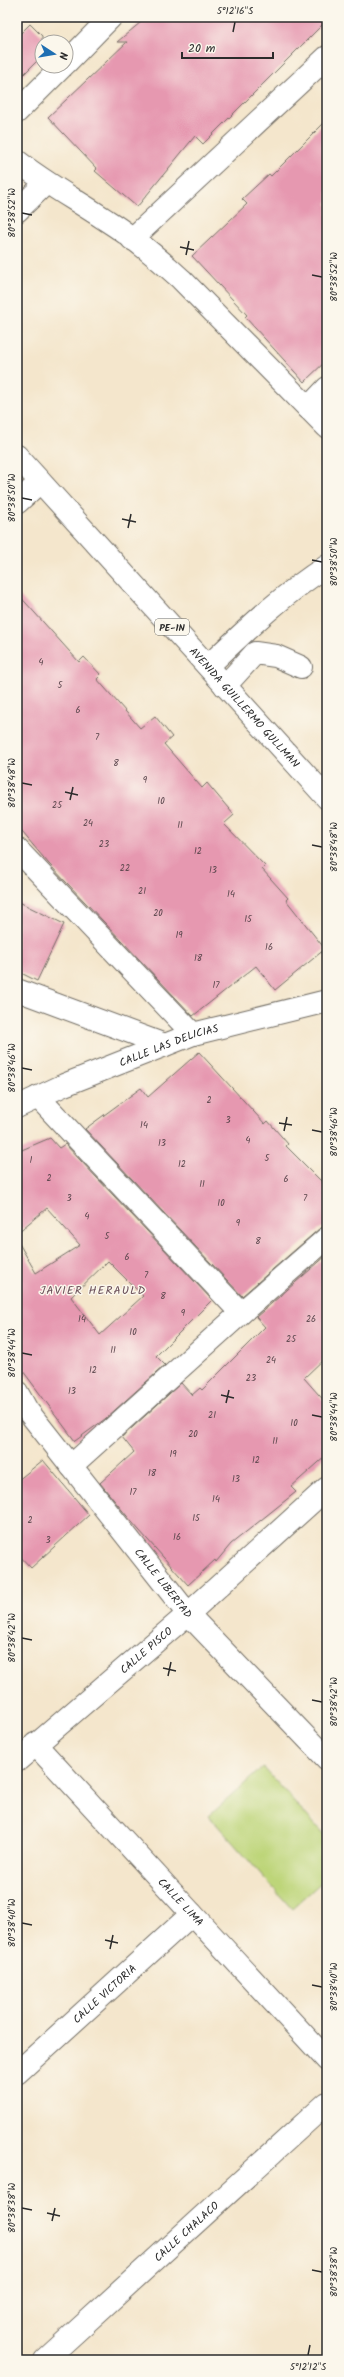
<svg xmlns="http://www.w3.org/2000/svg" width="344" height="2377" viewBox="0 0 344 2377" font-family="Kalam,sans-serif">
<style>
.green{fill:#bdd579;stroke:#748052}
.building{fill:#e698b0;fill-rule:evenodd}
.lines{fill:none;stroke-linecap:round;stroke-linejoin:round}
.minor-casing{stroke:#716c63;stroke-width:24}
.major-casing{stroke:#716c63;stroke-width:24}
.minor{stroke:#fff;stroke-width:22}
.major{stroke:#fff;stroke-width:22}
.ticks{fill:none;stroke:#2b2b2b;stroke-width:1.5}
.labels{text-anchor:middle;stroke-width:3;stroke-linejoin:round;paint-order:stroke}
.number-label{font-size:9px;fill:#5a464c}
.shield{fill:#fbf7ec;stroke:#696865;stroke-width:1}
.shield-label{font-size:10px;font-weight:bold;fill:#2b2b2b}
.street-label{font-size:11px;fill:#2b2b2b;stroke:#fbf7ec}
.neighbourhood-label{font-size:12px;letter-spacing:1px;fill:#6c515a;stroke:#fbf7ec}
.neatline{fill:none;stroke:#2b2b2b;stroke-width:1.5}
.ticks-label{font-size:10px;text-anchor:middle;fill:#2b2b2b}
</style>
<rect width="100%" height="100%" fill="#fbf7ec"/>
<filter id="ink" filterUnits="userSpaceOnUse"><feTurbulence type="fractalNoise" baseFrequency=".025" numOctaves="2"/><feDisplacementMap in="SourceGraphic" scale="8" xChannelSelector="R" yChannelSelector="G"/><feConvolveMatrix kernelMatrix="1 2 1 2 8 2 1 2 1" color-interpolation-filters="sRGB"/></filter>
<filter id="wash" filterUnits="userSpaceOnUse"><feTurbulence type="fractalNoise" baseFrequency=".012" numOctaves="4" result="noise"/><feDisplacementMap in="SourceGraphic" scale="16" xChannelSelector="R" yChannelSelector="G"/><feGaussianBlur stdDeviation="0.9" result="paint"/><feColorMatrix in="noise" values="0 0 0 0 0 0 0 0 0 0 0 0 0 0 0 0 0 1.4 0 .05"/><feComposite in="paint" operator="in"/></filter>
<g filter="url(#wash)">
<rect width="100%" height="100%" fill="#f4e6cc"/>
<path class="green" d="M263,1767L327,1838V1877L292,1909L209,1816Z"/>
<g id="blocks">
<g class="building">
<path d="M147,17H327V20L203,144L195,136L137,207L95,171L97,169L48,117L127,42H117Z"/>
<path d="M30,24L42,36V56L17,81V37Z"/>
<path d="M327,120V360L304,382L245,317L247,315L192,256L247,204L242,199L269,174L271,176Z"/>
<path d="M17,593L79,662L84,657L101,675L97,679L140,728L155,716L172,737L164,744L202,788L207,783L234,815L224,824L265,866L262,869L288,898L286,900L325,949L275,990L256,966L193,1016L49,864L17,826Z"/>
<path d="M17,901L64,924L37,981L17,971Z"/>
<path d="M199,1052L265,1124L268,1121L288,1144L286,1146L327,1187V1226L319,1229L242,1296L85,1129L141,1088L148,1097Z"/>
<path d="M50,1138L59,1148L65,1144L212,1300L156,1356L165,1365L105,1419L75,1441L17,1363V1240L36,1273L80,1245L47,1208L17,1233V1152ZM108,1261L143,1296L100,1335L71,1297Z"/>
<path d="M327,1255V1356L304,1378L327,1404V1455L291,1487L296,1492L231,1544L216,1562L215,1560L188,1585L131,1521L100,1483L134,1452L122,1437L181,1383L192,1395L200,1388L202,1390L265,1327L256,1317Z"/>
<path d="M43,1460L89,1515L31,1568L17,1553V1481Z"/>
</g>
</g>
</g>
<g filter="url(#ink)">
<use href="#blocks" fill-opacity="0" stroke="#716c63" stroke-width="1"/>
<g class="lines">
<g class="minor-casing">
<g id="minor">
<path d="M66,63L111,17"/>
<path d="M17,112L63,66"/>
<path d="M17,161C45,183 76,200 106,220C133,237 158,258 181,279L327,427"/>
<path d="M17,211L46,183"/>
<path d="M132,239L327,57"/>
<path d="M308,408L327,388"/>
<path d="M17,503L40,482"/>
<path d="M208,666C246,630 283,594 327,566"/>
<path d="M225,686L255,653L276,656L301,667"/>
<path d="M17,849L193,1034"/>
<path d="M17,990L165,1045"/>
<path d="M38,1097L241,1313"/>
<path id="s1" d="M17,1107L64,1085L193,1034L327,1001"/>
<path id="s2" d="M17,1392L27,1410L188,1614L327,1759"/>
<path d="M71,1466L241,1313L327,1238"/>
<path id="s3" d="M35,1744L327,2060"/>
<path id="s4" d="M17,1761L188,1614L327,1488"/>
<path id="s5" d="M17,2073L192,1914"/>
<path id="s6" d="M45,2360L327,2103"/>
</g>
</g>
<g class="major-casing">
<g id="major">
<path id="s7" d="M17,456L327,798"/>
</g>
</g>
<use href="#minor" class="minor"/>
<use href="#major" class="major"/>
</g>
</g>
<path class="ticks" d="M233,32L235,22M22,213L32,215M180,247L194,250M186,255L189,241M312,275L322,277M22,498L32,500M122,519L136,522M128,528L131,514M312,560L322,562M22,783L32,785M65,792L78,795M70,800L73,787M312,845L322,847M22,1068L32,1070M279,1123L292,1125M312,1130L322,1132M284,1131L287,1117M22,1353L32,1355M221,1395L234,1398M226,1403L229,1390M312,1415L322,1417M22,1638L32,1640M163,1668L176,1671M168,1676L171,1662M312,1700L322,1702M22,1923L32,1925M105,1940L118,1943M110,1949L113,1935M312,1985L322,1987M22,2208L32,2210M47,2213L60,2216M52,2221L55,2208M312,2270L322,2272M308,2355L310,2345"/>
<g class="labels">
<g class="number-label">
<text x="41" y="665">4</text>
<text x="60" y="688">5</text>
<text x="78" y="713">6</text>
<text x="97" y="740">7</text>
<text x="116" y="766">8</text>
<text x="145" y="783">9</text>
<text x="161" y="804">10</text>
<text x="57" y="808">25</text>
<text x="88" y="826">24</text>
<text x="180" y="828">11</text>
<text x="104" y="847">23</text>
<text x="198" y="854">12</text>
<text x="125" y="871">22</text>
<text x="213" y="873">13</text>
<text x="142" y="894">21</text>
<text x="231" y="897">14</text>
<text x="158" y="916">20</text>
<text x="248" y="922">15</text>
<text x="179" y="938">19</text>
<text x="269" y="950">16</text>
<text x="198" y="961">18</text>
<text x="216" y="988">17</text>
<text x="209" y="1103">2</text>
<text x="228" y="1123">3</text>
<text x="144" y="1128">14</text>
<text x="248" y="1143">4</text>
<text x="162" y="1146">13</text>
<text x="267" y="1161">5</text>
<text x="31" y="1163">1</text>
<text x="182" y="1167">12</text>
<text x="49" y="1181">2</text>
<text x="286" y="1182">6</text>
<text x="202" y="1187">11</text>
<text x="69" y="1201">3</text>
<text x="305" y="1201">7</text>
<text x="221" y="1206">10</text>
<text x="87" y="1219">4</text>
<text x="238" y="1226">9</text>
<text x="107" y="1239">5</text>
<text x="258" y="1244">8</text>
<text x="127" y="1260">6</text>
<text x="146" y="1278">7</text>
<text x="163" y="1299">8</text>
<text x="183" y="1316">9</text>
<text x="82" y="1322">14</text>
<text x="311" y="1322">26</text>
<text x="133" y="1335">10</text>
<text x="291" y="1342">25</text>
<text x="113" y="1353">11</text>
<text x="271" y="1363">24</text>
<text x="93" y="1373">12</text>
<text x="251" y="1381">23</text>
<text x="72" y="1394">13</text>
<text x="212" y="1418">21</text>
<text x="294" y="1426">10</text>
<text x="193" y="1437">20</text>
<text x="275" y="1444">11</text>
<text x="173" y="1457">19</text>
<text x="256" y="1463">12</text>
<text x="152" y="1476">18</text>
<text x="236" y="1482">13</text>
<text x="133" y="1495">17</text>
<text x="216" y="1502">14</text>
<text x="196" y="1521">15</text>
<text x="30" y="1523">2</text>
<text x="177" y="1540">16</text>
<text x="48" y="1543">3</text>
</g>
<rect class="shield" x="155" y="619" width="34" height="16" rx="3"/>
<g class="shield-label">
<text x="172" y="631">PE-1N</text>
</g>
<g class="street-label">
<text dy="4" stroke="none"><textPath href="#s7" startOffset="339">AVENIDA GUILLERMO GULLMAN</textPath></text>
<text dy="4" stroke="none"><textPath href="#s1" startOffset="164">CALLE LAS DELICIAS</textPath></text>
<text dy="4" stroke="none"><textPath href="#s2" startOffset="241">CALLE LIBERTAD</textPath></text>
<text dy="4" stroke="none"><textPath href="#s4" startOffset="170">CALLE PISCO</textPath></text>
<text dy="4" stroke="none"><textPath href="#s3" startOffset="215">CALLE LIMA</textPath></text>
<text dy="4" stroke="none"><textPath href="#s5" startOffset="118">CALLE VICTORIA</textPath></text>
<text dy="4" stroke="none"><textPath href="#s6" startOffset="191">CALLE CHALACO</textPath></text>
</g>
<g class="neighbourhood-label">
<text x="93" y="1294">JAVIER HERAULD</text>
</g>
</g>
<rect width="344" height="2377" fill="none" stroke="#fbf7ec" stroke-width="44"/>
<g transform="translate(54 54) rotate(102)"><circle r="19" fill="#fbf7ec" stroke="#a8a59f"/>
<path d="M0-3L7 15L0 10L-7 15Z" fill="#1f6fb2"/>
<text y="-6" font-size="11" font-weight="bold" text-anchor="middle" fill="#2b2b2b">N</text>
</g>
<path d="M182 52v6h91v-6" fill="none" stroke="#2b2b2b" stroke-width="2"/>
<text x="188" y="52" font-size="12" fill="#2b2b2b" stroke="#fbf7ec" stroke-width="3" paint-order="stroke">20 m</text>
<rect x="22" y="22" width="300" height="2333" class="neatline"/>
<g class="ticks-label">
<text x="235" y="14">5°12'16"S</text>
<text transform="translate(11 213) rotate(-90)" y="4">80°38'52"W</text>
<text transform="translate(333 277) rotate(-90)" y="4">80°38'52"W</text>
<text transform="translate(11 498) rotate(-90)" y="4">80°38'50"W</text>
<text transform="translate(333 562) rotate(-90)" y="4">80°38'50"W</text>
<text transform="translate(11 783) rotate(-90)" y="4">80°38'48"W</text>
<text transform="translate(333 847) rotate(-90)" y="4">80°38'48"W</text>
<text transform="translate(11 1068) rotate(-90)" y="4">80°38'46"W</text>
<text transform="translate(333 1132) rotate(-90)" y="4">80°38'46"W</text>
<text transform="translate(11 1353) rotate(-90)" y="4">80°38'44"W</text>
<text transform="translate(333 1417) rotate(-90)" y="4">80°38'44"W</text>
<text transform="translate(11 1638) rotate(-90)" y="4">80°38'42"W</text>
<text transform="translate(333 1702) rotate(-90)" y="4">80°38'42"W</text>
<text transform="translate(11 1923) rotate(-90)" y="4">80°38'40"W</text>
<text transform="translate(333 1987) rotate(-90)" y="4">80°38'40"W</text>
<text transform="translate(11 2208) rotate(-90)" y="4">80°38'38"W</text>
<text transform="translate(333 2272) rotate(-90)" y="4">80°38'38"W</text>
<text x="308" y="2370">5°12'12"S</text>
</g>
</svg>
